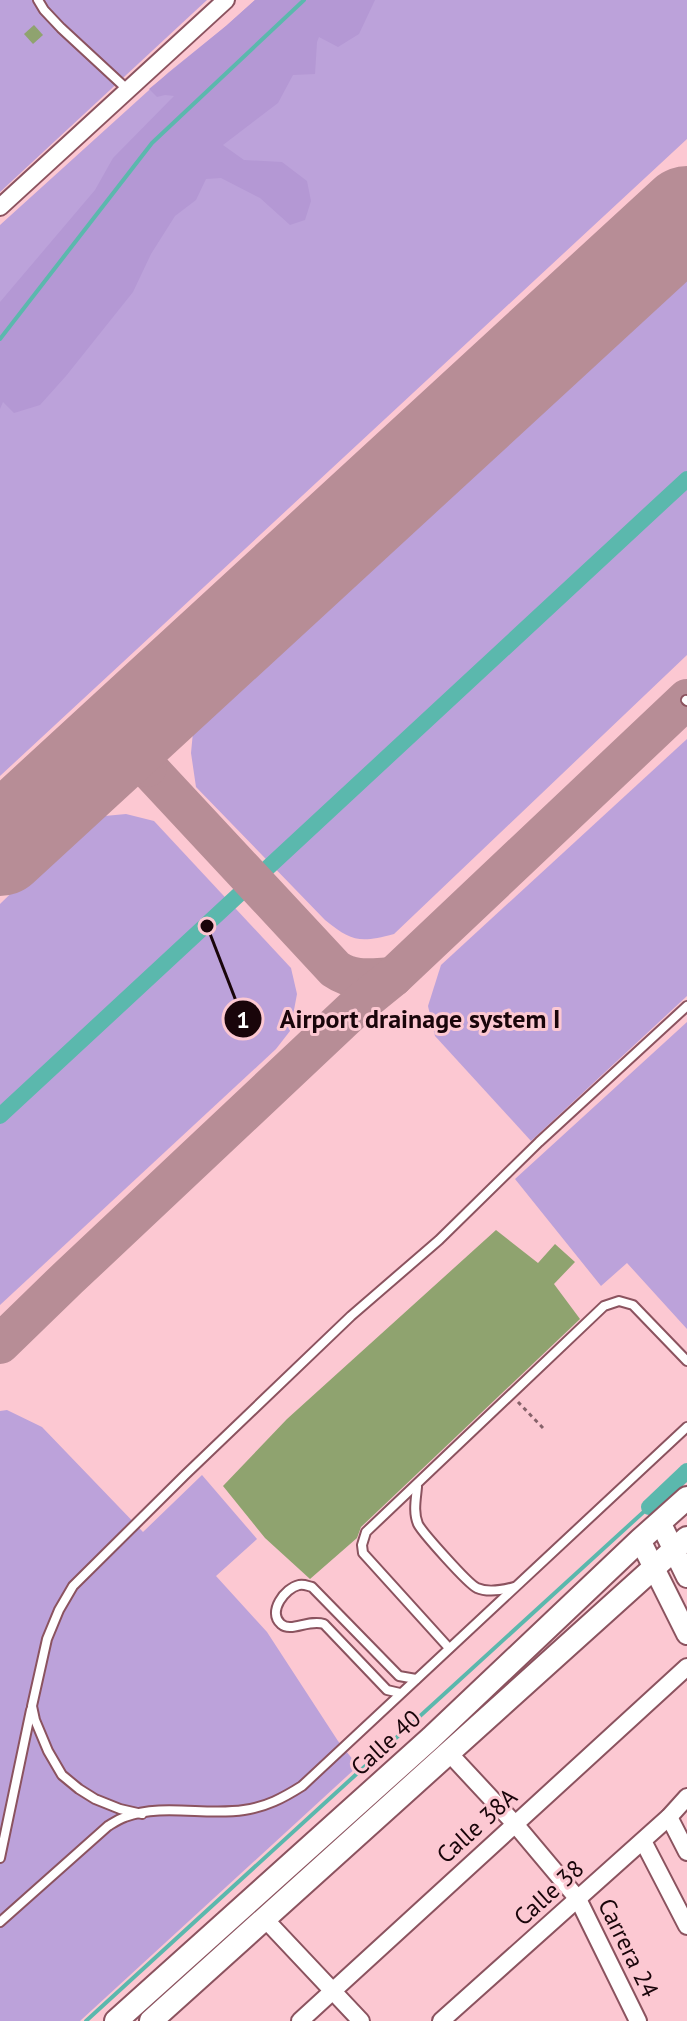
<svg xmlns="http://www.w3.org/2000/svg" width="687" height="2021" viewBox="0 0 687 2021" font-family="'PT Sans',sans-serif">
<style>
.green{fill:#bca2da}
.forest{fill:#b498d4}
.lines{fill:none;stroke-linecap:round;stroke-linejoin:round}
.stream{stroke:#5bb8ad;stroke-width:4}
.canal{stroke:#5bb8ad;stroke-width:16}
.taxiway{stroke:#b78d96;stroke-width:40}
.runway{stroke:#b78d96;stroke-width:98}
.building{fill:#8fa36f}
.service-casing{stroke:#8b535f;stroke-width:12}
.minor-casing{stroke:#8b535f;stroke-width:20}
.tertiary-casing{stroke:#8b535f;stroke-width:24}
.secondary-casing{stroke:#8b535f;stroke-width:26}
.path{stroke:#86626a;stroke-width:3;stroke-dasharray:4 4;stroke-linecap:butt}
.service{stroke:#fff;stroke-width:8}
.minor{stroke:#fff;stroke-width:16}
.tertiary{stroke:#fff;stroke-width:20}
.secondary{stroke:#fff;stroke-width:22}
.labels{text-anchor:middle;stroke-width:6;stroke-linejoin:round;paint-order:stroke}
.street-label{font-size:24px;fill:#19050a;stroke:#fcc8d2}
.leader{fill:none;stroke:#19050a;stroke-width:3}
.callout-dot{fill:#19050a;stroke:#fcc8d2;stroke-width:3}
.mark-label{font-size:24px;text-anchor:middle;font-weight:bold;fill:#fff}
.callout-label{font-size:26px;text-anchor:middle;font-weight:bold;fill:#19050a;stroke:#fcc8d2;stroke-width:6;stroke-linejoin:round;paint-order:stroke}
</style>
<rect width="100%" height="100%" fill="#fcc8d2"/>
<g class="green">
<path d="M0,0H207L0,192Z"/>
<path d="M255,0H687V139L0,776V225L169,72L226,26Z"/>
<path d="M687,261V655L394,934C360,943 352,942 325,920L196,787L191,753L193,732L204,707L554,389Z"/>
<path d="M687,739V996L531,1141L435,1036L428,1006L441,965Z"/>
<path d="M126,814L154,821L291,968L297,994L290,1031L276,1049L0,1305V904L69,837L94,817Z"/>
<path d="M687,1022V1329L627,1263L601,1286L515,1179Z"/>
<path d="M7,1410L42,1427L143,1532L202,1475L257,1539L216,1576L267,1632L338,1741L358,1766L80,2021H0V1411Z"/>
</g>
<path class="forest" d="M255,0H375L359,34L338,47L319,37L317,42L315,74L293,75L278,103L223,145L244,160L282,162L307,181L311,201L305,220L290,225L260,198L221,178L206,179L196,200L175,216L151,254L133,292L66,376L40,405L14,413L3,402L0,409V302L95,190L113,158L174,96L165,95L157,97L149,89L226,26Z"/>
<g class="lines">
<g class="stream">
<path d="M0,339L152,143L304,0"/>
<path d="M86,2021L649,1507"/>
</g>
<g class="canal">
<path d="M0,1116L687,479"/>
<path d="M649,1507L687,1471"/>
</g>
<g class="taxiway">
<path d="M147,711C140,731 137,748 147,767L335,969C354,982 371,978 393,977"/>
<path d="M90,764C114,756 124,757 147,767"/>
<path d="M0,1344L68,1278L356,1007L393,977L687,699"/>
</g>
<path class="runway" d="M0,847L687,215"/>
</g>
<g class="building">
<path d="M34,25L43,35L33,44L24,34Z"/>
<path d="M496,1230L538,1263L555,1244L575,1262L554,1284L580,1319L361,1527L357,1538L310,1579L265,1538L223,1486L287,1419Z"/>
</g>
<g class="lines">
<g class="service-casing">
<g id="service">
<path d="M38,0L44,10L61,28L128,90"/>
<path d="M686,700L687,701"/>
<path d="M417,1487C416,1499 413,1512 418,1524C422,1532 468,1584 477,1588C488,1593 503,1590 514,1587"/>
<path d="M449,1648L363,1553L362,1545L366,1532L604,1306L619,1301L633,1305L687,1361"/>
<path d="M400,1693L387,1690L324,1624C308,1619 291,1633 281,1624C267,1612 285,1588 299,1585C305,1584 307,1586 312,1587L399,1676L416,1679"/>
<path d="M142,1814L120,1809L95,1799L79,1789L62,1775L48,1751L35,1720L32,1706L47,1639L59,1610L73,1586L185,1475L351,1316L439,1240L539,1142L687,1006"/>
<path d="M0,1858L31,1710"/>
<path d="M0,1922L108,1826C113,1823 119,1819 125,1817C162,1803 206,1816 244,1810C266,1807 283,1798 302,1786L687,1427"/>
</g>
</g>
<g class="minor-casing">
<g id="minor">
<path d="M0,207L226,0"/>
<path d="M448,1752L515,1824L578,1899L638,2021"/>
<path d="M669,1817L687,1852"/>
<path d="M643,1841L687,1926"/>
<path d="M264,1918L361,2021"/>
<path d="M300,2021L687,1667"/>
<path d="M441,2021L669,1817L687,1797"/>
</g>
</g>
<g class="tertiary-casing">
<g id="tertiary">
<path d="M660,1522L687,1577"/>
<path d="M640,1540L687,1634"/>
</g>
</g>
<g class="secondary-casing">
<g id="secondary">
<path d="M116,2021L431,1738L640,1540L687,1498"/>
<path d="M151,2021L687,1538"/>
</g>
</g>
<path class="path" d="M518,1402L543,1428"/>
<use href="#service" class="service"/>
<use href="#minor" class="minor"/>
<use href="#tertiary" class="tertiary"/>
<use href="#secondary" class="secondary"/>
</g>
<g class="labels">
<g class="street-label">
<text transform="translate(386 1743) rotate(-42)" y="8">Calle 40</text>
<text transform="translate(477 1826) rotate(-42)" y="8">Calle 38A</text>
<text transform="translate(549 1893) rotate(-42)" y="8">Calle 38</text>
<text transform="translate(628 1948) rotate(64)" y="8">Carrera 24</text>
</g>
</g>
<path class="leader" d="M207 926L243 1019"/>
<g class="callout-dot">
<circle cx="207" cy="926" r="8"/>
<circle cx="243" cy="1019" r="20"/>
</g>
<g class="mark-label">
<text x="243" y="1028">1</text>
</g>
<g class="callout-label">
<text x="420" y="1028">Airport drainage system I</text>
</g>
</svg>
